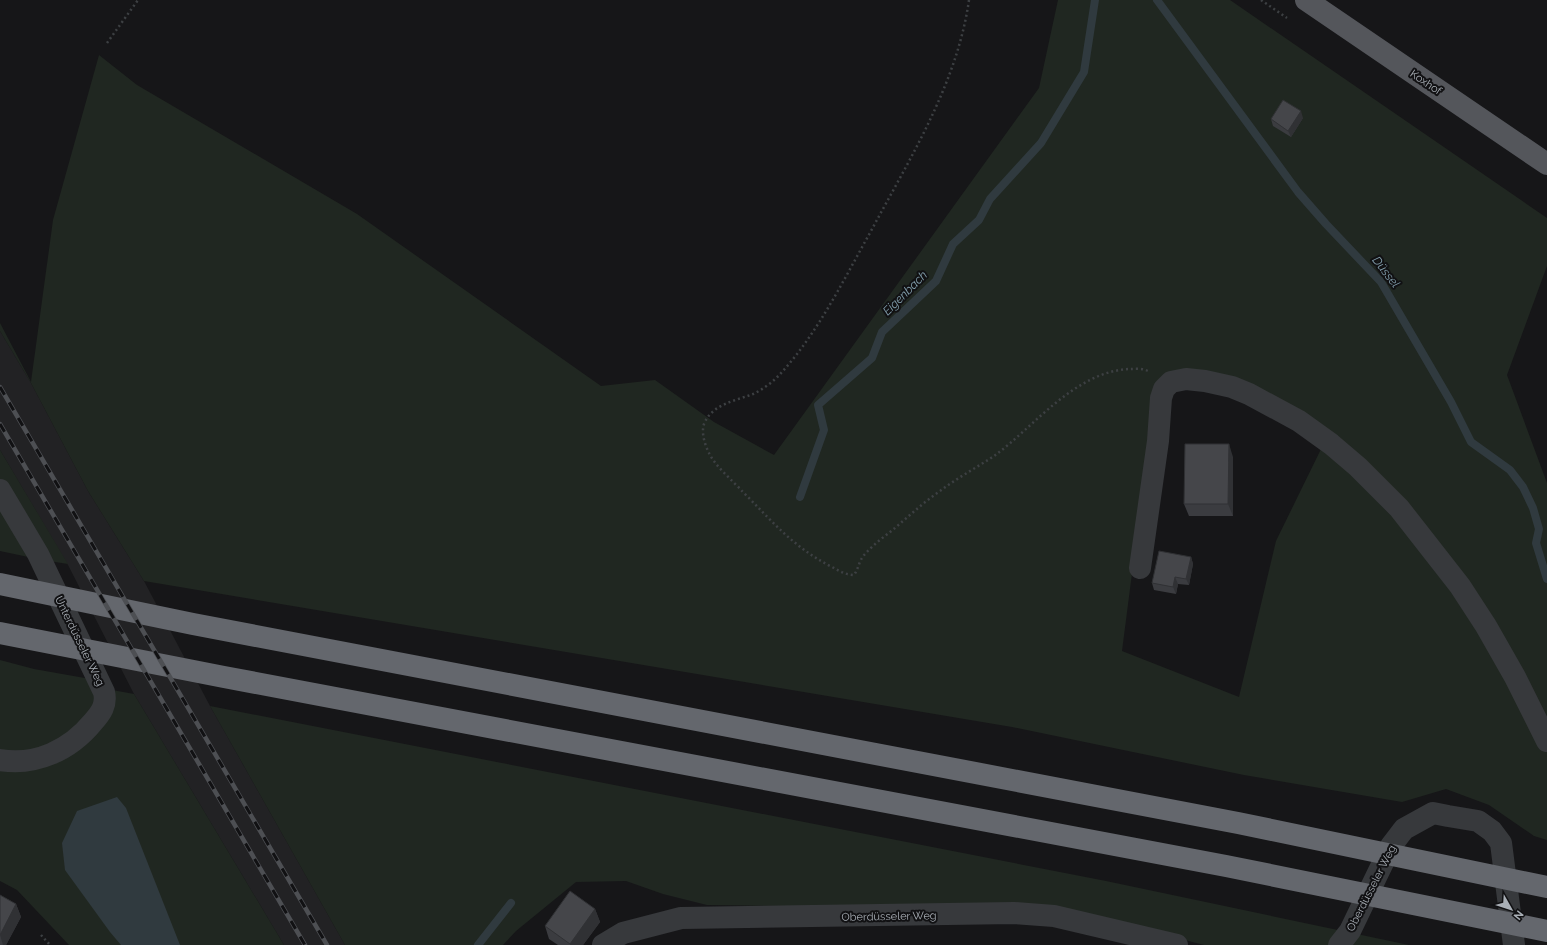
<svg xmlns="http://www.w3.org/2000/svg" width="1547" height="945" viewBox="0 0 1547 945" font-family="Raleway,sans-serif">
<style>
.built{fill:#222224}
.green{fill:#202721;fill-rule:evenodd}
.water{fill:#303a3f}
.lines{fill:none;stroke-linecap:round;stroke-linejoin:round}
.stream{stroke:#303a3f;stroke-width:8}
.path{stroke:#3d4043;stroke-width:2.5;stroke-dasharray:2 3;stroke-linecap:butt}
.minor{stroke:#37393c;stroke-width:22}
.major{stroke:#54565b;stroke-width:22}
.highway{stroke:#64676d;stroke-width:22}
.rail-casing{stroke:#4d4f53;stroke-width:4.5}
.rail{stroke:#111113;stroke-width:3;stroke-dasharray:9;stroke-linecap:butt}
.wall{fill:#3b3c40}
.shaded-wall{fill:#303134}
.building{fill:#45464a;stroke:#303134}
.labels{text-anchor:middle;stroke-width:4;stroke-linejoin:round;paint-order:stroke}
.street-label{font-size:11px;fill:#a9afb6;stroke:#111113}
.water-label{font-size:12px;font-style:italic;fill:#84a0ae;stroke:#111113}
</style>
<rect width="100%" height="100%" fill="#161618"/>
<path class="built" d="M0,331L31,383L88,491L144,581L210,706L345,945H284L134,694L68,565L0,450Z"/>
<g class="green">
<path d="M1058,0H1230L1547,218V266L1507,375L1547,483V840L1534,836L1489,805L1446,789L1402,802L1244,775L1012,727L144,581L88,491L31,383L0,331V323L31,382L53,220L99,55L137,85L357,214L601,386L655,380L714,422L774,455L1039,88ZM1168,373L1246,402L1322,447L1276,541L1239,697L1122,651L1156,387Z"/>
<path d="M0,450L68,564L49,561L0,479Z"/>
<path d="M0,502L33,558L0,551Z"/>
<path d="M0,660L34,669L96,680L99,690L90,715L50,748L0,754Z"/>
<path d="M112,690L134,694L284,945H69L17,890L0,881V765L47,763Z"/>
<path d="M210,706L1106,881L1409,945H1204L1146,930L789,906L707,905L663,894L626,881L576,882L516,931L503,945H345Z"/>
</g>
<path class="water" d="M117,797L126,808L180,945H121L110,932L65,870L62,843L77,811Z"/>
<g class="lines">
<g class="stream">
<path d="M1157,0L1298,192L1326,224L1381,282L1451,402L1471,442L1510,470L1523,487L1533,508L1539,529L1536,543L1547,579"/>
<path d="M800,497L824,430L818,405L872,358L882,332L936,281L953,244L979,220L990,199L1041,143L1084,72L1095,0"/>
<path d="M478,945L511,903"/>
</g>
<g class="path">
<path d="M969,0C957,84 910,158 871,231C844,279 819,331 782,372C774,381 764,389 753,394C735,401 712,404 704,424C701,433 705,445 709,453C715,466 733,481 743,492C772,521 792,546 830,566C838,570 845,575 854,575C859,568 859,560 865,554C874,544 885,536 895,528C910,515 924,502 940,491C957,478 976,468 994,456C1034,427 1075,371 1130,369C1135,369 1142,368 1148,371"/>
<path d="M1261,0L1287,18"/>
<path d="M107,43L138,0"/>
<path d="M41,935L50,945"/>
</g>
<g class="minor">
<path d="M0,490L38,554L104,692C107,705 101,713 93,722C70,750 36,766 0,760"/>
<path d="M1140,568L1158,441L1161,398L1164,389L1171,382L1186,379L1205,381L1232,387L1249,394L1299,421L1331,444L1358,467L1399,508L1460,586L1486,626L1515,677L1547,741"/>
<path d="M603,945L623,933L681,918L1014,913L1054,916L1177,945"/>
<path d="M1339,945L1350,931L1391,846L1404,829L1433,813L1448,816L1478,821L1492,831L1501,843L1514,945"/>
</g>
<path class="major" d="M1306,0L1547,164"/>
<g class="highway">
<path d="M0,584L193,624L1238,823L1547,887"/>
<path d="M0,633L224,677L1226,866L1547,931"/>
</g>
<g class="rail-casing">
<g id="rail">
<path d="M0,387L327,945"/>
<path d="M0,424L305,945"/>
</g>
</g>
<use href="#rail" class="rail"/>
</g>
<g class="wall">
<path d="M1303,118L1291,137L1273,126L1271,119Z"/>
<path d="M1233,457V516H1189L1184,504Z"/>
<path d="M1191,557L1193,564L1189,585L1178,584L1176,594L1154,590L1152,583Z"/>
<path d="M0,895L16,904L21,917L6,945H0Z"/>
<path d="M595,909L600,922L583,945H558L549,939L545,926Z"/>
</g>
<g class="shaded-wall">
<path d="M1301,111L1303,118L1291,137L1288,131Z"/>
<path d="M1229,444L1233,457V516L1228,504Z"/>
<path d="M1191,557L1193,564L1189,585L1186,579Z"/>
<path d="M1175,577L1178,584L1176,594L1173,587Z"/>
<path d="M16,904L21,917L6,945H3L0,935Z"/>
<path d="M595,909L600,922L583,945H570V944Z"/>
</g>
<g class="building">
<path d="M1283,100L1301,111L1288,131L1271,119Z"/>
<path d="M1185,444H1229L1228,504H1184Z"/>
<path d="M1159,551L1191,557L1186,579L1175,577L1173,587L1152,583Z"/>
<path d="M570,891L595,909L570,944L545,926Z"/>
<path d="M0,895L16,904L0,935Z"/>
</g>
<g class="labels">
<g class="street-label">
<text transform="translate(1426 82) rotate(34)" y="4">Koxhof</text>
<text transform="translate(80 641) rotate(64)" y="4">Unterdüsseler Weg</text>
<text transform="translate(1371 888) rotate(-63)" y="4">Oberdüsseler Weg</text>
<text transform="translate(889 916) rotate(-1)" y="4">Oberdüsseler Weg</text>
</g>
<g class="water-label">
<text transform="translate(1386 272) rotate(52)" y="4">Düssel</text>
<text transform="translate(905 293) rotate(-45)" y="4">Eigenbach</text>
</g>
</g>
<g transform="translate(1511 909) rotate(129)" stroke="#111113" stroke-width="3" paint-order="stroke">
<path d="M0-3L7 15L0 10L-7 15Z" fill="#a9afb6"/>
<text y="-6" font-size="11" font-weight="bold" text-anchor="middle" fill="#a9afb6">N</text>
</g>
</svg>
